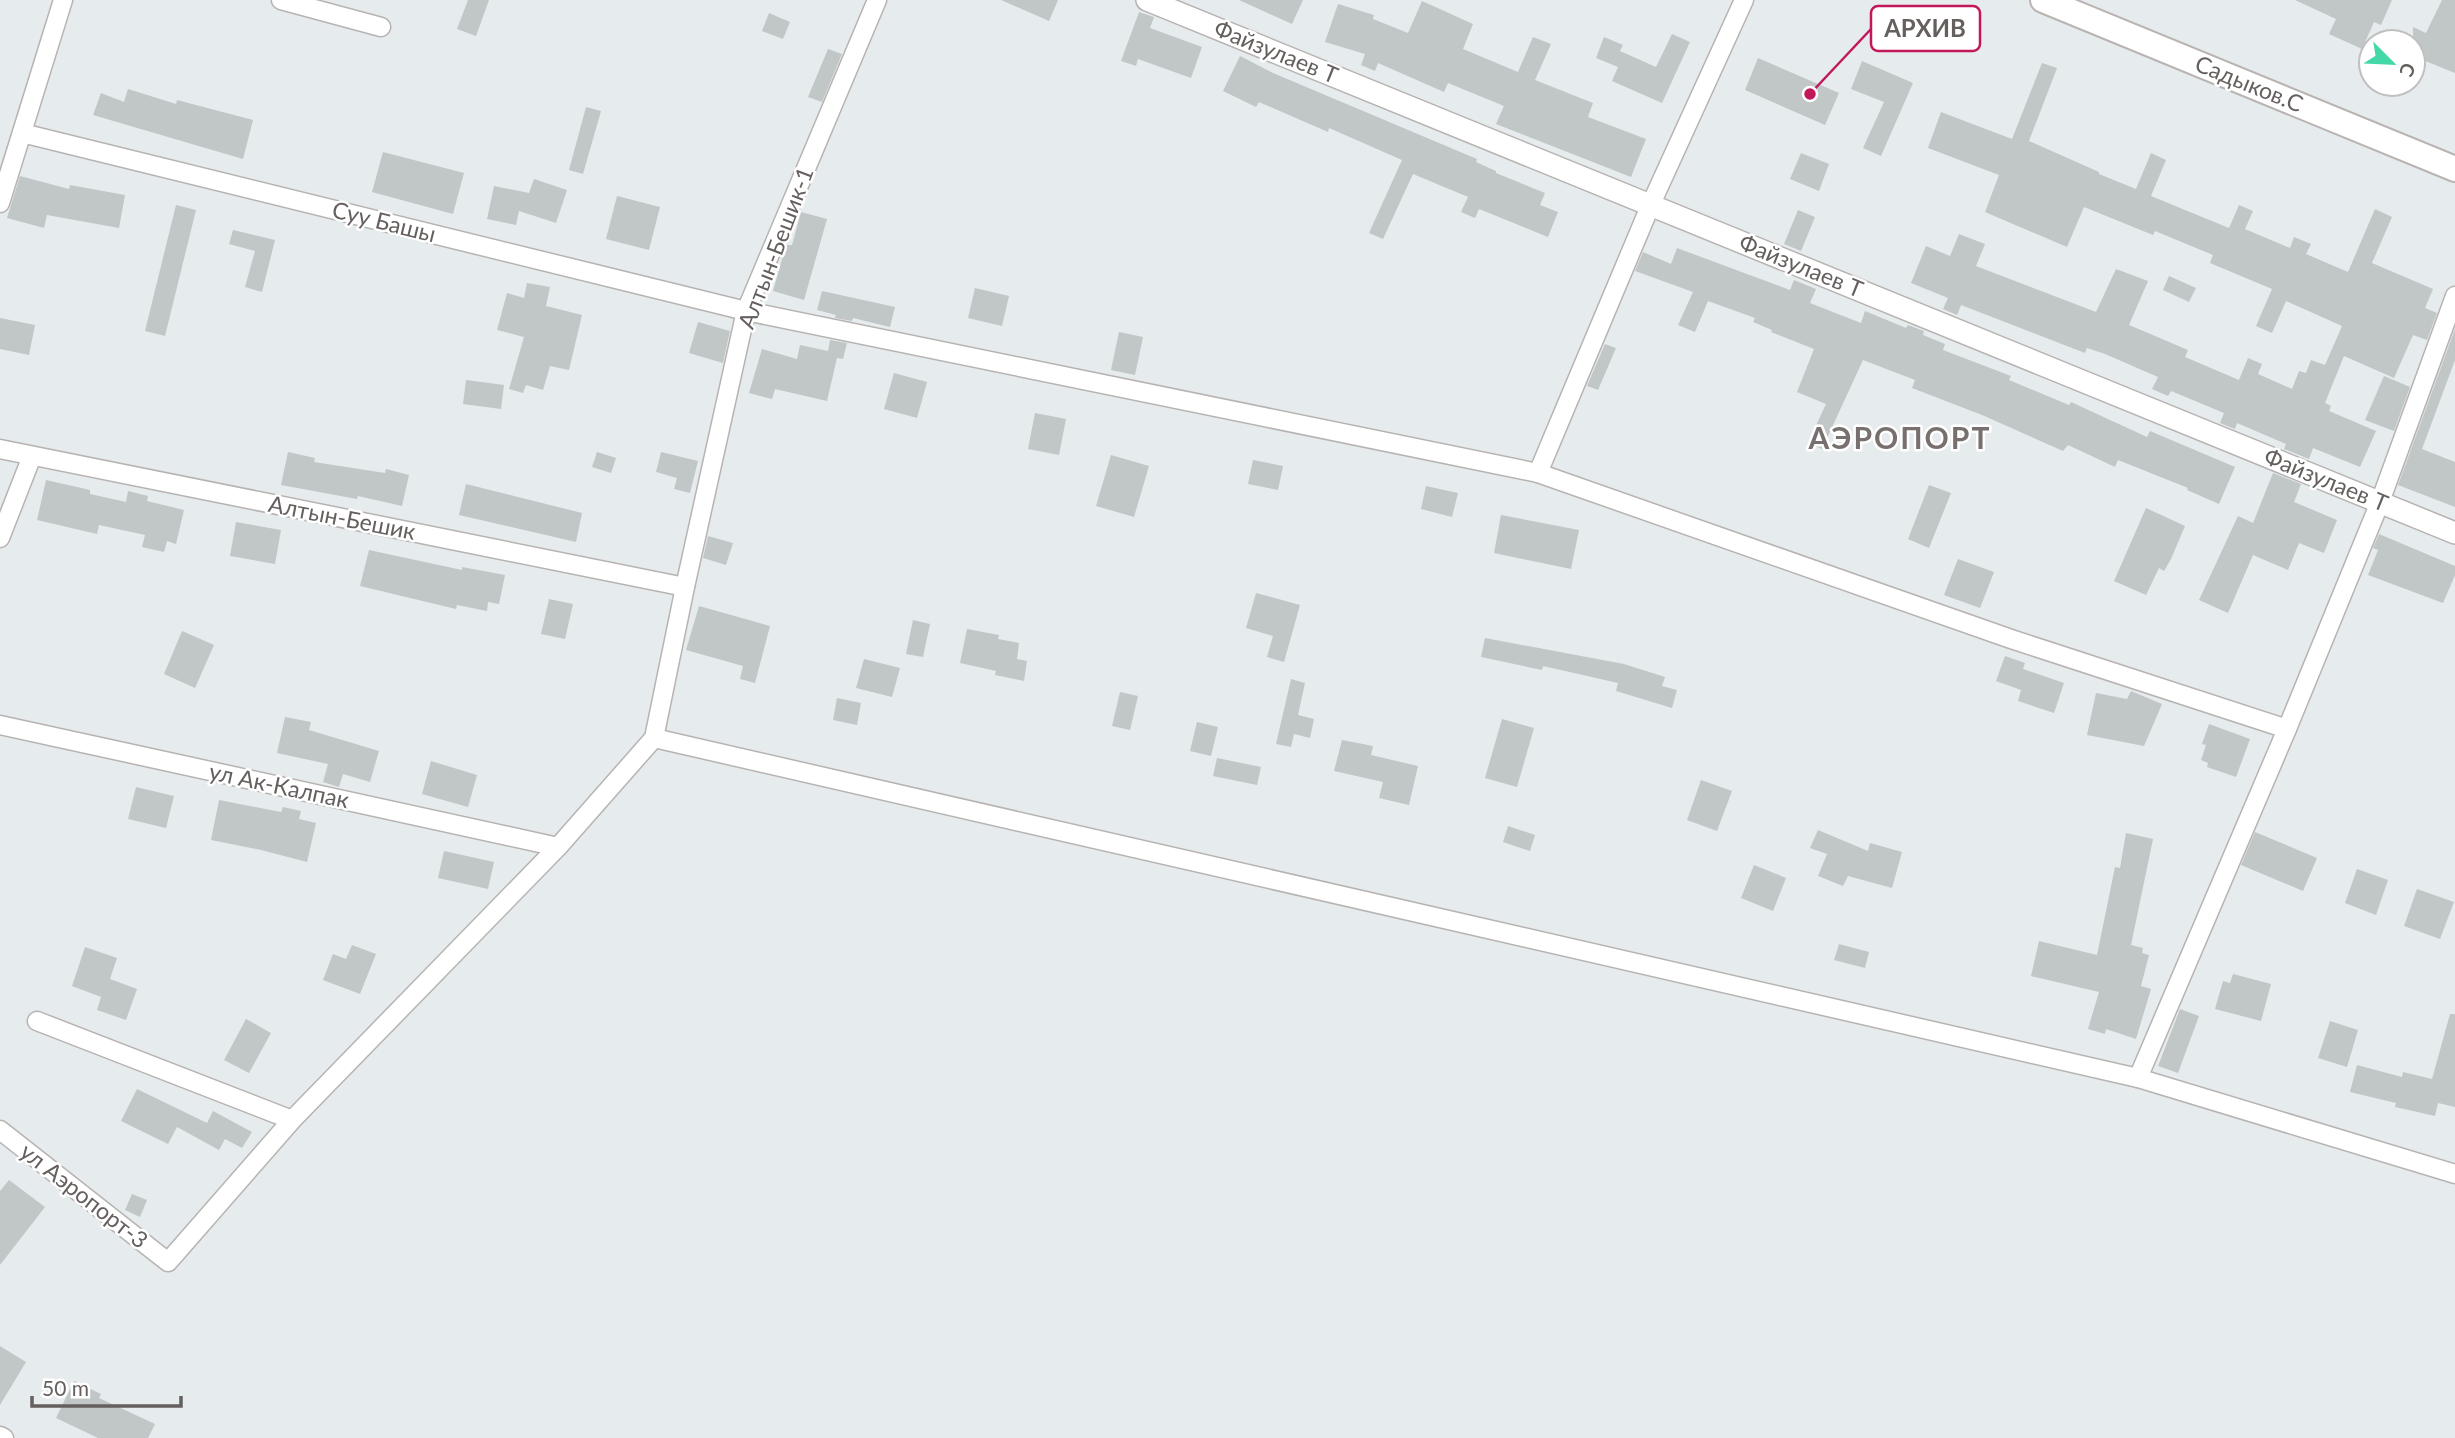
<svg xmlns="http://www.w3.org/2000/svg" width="2455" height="1438" viewBox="0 0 2455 1438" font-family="Lato,sans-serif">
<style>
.building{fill:#c1c6c7}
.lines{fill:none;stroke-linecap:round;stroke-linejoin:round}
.minor-casing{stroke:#b7b3b1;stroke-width:21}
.tertiary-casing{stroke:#b7b3b1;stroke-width:24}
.secondary-casing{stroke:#b9b4b2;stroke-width:28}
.minor{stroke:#fff;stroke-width:18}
.tertiary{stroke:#fff;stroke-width:21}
.secondary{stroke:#fff;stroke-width:24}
.labels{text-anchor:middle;stroke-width:5;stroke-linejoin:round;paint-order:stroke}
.street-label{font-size:23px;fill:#655f5e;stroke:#fff}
.district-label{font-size:30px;font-weight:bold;letter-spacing:2px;fill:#77706f;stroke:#fff}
.leader{fill:none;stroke:#c2185b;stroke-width:2.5}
.callout-dot{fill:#c2185b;stroke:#fff;stroke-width:2.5}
.callout{fill:#fff;stroke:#c2185b;stroke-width:2.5}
.callout-label{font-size:24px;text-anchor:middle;font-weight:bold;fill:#655f5e}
</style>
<rect width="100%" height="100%" fill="#e6ebee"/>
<g class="building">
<path d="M468,0H489L476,36L457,29Z"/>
<path d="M1001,0H1058L1049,21Z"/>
<path d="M1239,0H1303L1292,24Z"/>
<path d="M2295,0H2392L2381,25L2374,22L2362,49L2329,34L2336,19Z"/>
<path d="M2442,0H2455V73L2413,56V27L2426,33Z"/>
<path d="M1422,1L1473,24L1463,49L1518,72L1533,37L1551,44L1535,80L1593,103L1588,117L1646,139L1631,177L1496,124L1504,106L1448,83L1444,92L1378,63L1375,71L1361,65L1365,54L1325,42L1338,4L1374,15L1373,19L1408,33Z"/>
<path d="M1139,12L1154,17L1150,28L1202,47L1191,78L1138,59L1136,66L1121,61Z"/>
<path d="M769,13L790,22L783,39L762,31Z"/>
<path d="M1672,34L1690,42L1662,103L1612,81L1618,67L1596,58L1604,37L1623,45L1620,51L1656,67Z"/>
<path d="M828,49L842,54L822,102L808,97Z"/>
<path d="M1240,56L1273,73L1477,159L1476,162L1496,171V173L1545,193L1540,205L1558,212L1548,237L1479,209L1475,218L1461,212L1468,197L1413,174L1383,239L1369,233L1402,160L1329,128L1328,132L1259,102L1256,107L1223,91Z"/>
<path d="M1758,58L1839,93L1825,125L1745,90Z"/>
<path d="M1862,61L1913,83L1881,156L1863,148L1884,102L1851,89Z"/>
<path d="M2042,63L2057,68L2029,141L2099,172V174L2136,189L2151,153L2166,160L2151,196L2229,228L2239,205L2253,211L2245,229L2290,248L2294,237L2311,244L2306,254L2348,272L2375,209L2392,217L2372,263L2433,289L2425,308L2437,313L2427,340L2413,335L2394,378L2344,356L2325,403L2331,406L2329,411L2376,431L2360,467L2313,448L2309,459L2284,449L2286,444L2237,423L2235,429L2220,423L2224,413L2171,391L2168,396L2152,389L2158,377L2105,354L2087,348L2085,353L1961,305L1957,315L1943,309L1948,298L1911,283L1926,246L1950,256L1959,234L1985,244L1976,266L2096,312L2116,269L2148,281L2129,325L2188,350L2185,357L2239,380L2248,358L2262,364L2258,374L2292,389L2299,371L2306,373L2311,360L2325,365L2342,326L2286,301L2272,333L2256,326L2272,289L2210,263L2213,255L2155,231L2153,235L2084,207L2067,247L1985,212L1999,175L1928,148L1941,112L2012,139Z"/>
<path d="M128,89L176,104L177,100L253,120L243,159L93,115L101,93L124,102Z"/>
<path d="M586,107L601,111L583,174L569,170Z"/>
<path d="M383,152L464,173L453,214L372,192Z"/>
<path d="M1801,153L1829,164L1819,191L1790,179Z"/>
<path d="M20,176L69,189L70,185L125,195L119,228L47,215L44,228L7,218Z"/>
<path d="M534,179L567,190L556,223L519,211L516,225L487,219L494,186L529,193Z"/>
<path d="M617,196L660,207L649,250L606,239Z"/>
<path d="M176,205L196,210L165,336L145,331Z"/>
<path d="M1798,210L1815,217L1801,251L1784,244Z"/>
<path d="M801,212L827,219L804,300L773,291L786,245H792Z"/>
<path d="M233,230L275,240L262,292L245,287L255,251L229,244Z"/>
<path d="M1677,248L1790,290L1794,280L1816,289L1810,303L1861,323L1865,311L1906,328L1908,325L1924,331L1923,335L1945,344L1943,350L2011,376L2009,380L2069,405L2071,402L2147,437L2150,431L2235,467L2219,504L2187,490L2188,488L2118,460L2115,467L2068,445L2063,451L1982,415L1912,388L1915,380L1863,360L1822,449L1808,443L1826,404L1797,392L1814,349L1771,332L1772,330L1753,322L1755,318L1708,301L1695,332L1678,325L1693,292L1635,271L1643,252L1671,264Z"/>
<path d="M2169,276L2196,288L2189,302L2163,290Z"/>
<path d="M527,283L550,287L546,306L582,315L569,370L550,366L543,390L526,385L523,393L509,389L524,337L497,330L507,293L524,298Z"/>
<path d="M975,288L1009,296L1002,326L968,318Z"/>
<path d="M822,291L895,307L890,327L853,318L852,321L835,318L836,315L817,310Z"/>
<path d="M0,318L35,325L29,355L0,349Z"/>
<path d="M698,322L730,331L723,363L689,353Z"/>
<path d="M2455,329V360L2422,449L2455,462V507L2398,485Z"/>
<path d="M1119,332L1143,337L1135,375L1111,370Z"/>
<path d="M830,340L847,343L843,359L837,358L827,401L775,389L772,399L749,393L762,349L797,359L800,345L828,351Z"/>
<path d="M1605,344L1616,348L1598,390L1587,386Z"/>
<path d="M894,373L927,382L917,418L884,409Z"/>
<path d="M2384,376L2410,387L2394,431L2365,420Z"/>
<path d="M466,380L504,385L501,409L463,404Z"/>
<path d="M1035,413L1066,419L1059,455L1028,449Z"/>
<path d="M288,452L315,458L314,462L385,473L386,469L409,475L402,506L358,496L357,499L281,485Z"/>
<path d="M597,452L616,458L611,473L592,467Z"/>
<path d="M661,452L698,461L690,493L674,489L677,478L656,472Z"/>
<path d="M1111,455L1149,466L1134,517L1096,506Z"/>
<path d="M1253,460L1283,466L1278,490L1248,484Z"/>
<path d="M2273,473L2301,484L2294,502L2337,520L2324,553L2299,543L2288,570L2253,555L2228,613L2199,600L2238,516L2253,523Z"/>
<path d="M46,480L90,490V494L126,502L128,491L148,496L147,501L184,510L176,544L167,541L164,552L142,547L145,535L99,525L97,534L37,520Z"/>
<path d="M466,484L582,513L576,542L459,515Z"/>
<path d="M1929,485L1951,493L1929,548L1908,539Z"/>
<path d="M1426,486L1458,493L1452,517L1421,509Z"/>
<path d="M2146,508L2185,526L2171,559L2164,571L2159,568L2146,595L2114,581Z"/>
<path d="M1501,515L1579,530L1571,569L1494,553Z"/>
<path d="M236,522L281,530L275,564L230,556Z"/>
<path d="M2379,534L2455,566V575L2443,603L2368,575L2378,550L2373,548Z"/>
<path d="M708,536L733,543L726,565L703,558Z"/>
<path d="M369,550L462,570V567L505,575L499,604L488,602L487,611L457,605L456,609L360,586Z"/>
<path d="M1958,559L1994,572L1980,608L1944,595Z"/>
<path d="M1256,593L1300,605L1284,662L1267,657L1273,636L1246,628Z"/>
<path d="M549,599L573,604L565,639L541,634Z"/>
<path d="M699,606L770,626L755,683L740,679L743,666L686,650Z"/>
<path d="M913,620L930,624L923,657L906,654Z"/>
<path d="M967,629L999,635L998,639L1019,643L1017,659L1027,661L1024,681L995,675L996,671L960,663Z"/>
<path d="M182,631L214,645L195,688L164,674Z"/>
<path d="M1485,638L1624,664L1665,677L1662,686L1677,690L1672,708L1616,691L1618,683L1543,666L1542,670L1481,657Z"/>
<path d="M2005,656L2025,663L2023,669L2064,683L2054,713L2018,701L2021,690L1996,681Z"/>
<path d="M864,659L900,668L892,697L856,688Z"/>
<path d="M1291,679L1305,683L1298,715L1314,719L1310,738L1294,734L1291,747L1276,744Z"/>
<path d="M2131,691L2162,704L2144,746L2087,735L2096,693L2127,699Z"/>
<path d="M1120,692L1138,696L1130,730L1112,726Z"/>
<path d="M837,698L861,703L857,725L833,720Z"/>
<path d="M285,717L311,722L309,730L379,751L370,782L343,774L339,787L323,782L328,764L277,753Z"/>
<path d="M1502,719L1534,728L1517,787L1485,778Z"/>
<path d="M1197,722L1218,727L1211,756L1190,751Z"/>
<path d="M2209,724L2250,739L2236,777L2207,767L2208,763L2201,760L2206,745L2202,744Z"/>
<path d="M1342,740L1373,746L1371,755L1418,766L1409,805L1379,798L1383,782L1334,771Z"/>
<path d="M1217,758L1261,767L1257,785L1213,776Z"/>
<path d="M431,761L477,775L468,807L422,794Z"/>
<path d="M1701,780L1732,791L1717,831L1687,820Z"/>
<path d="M136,787L174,796L166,828L128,819Z"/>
<path d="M219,800L281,812L283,807L301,811L299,819L316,823L307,862L261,850L211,840Z"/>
<path d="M1508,826L1535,835L1530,851L1503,842Z"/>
<path d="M1818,830L1868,851L1870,843L1902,852L1892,888L1848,876L1843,886L1818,876L1827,854L1810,848Z"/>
<path d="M2255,832L2317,858L2303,891L2241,865Z"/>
<path d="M2126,833L2153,839L2131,945L2143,948L2142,953L2149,955L2141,986L2151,989L2136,1039L2106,1029L2105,1034L2088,1029L2099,992L2031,976L2039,941L2097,955L2115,867L2120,868Z"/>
<path d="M444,851L494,862L488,889L438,878Z"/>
<path d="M1754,865L1786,878L1773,911L1741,898Z"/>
<path d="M2357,869L2388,880L2376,915L2345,903Z"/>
<path d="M2417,889L2454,902L2440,939L2404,926Z"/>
<path d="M1839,944L1869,952L1865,968L1834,960Z"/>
<path d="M352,945L376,954L360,994L323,980L333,954L346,959Z"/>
<path d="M85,947L117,958L110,979L137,989L126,1020L97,1010L101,997L72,986Z"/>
<path d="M2233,974L2271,984L2261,1021L2215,1009L2223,981L2230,983Z"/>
<path d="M2180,1009L2199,1016L2178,1073L2158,1066Z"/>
<path d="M2450,1014H2455V1107L2438,1103L2435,1116L2395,1107L2396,1103L2350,1092L2357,1065L2402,1077L2403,1072L2432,1079Z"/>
<path d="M246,1019L271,1033L249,1073L224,1060Z"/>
<path d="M2330,1021L2358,1030L2347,1067L2318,1058Z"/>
<path d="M137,1089L207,1123L213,1111L252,1132L242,1148L225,1139L219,1150L177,1127L168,1144L121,1121Z"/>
<path d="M9,1180L45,1207L0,1265V1191Z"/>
<path d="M132,1194L147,1200L140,1217L125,1210Z"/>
<path d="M0,1346L26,1362L0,1405Z"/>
<path d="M74,1381L101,1394L99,1398L155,1424L148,1438H98L56,1418Z"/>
</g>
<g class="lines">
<g class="minor-casing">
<g id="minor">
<path d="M281,0L381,27"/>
<path d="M22,133L746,311L1538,473L1651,204L1744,0"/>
<path d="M0,203L63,0"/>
<path d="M0,449L685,587"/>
<path d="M1538,473L2011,639L2287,729"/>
<path d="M0,538L32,456"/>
<path d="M0,725L558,847"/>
<path d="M654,738L685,587L746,311L877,0"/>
<path d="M37,1021L292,1120"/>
<path d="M2138,1078L2287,729L2380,502L2455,296"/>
<path d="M0,1130L168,1262L292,1120L558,847L654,738L2138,1078L2455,1174"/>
<path d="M0,1436L4,1438"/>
</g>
</g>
<g class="tertiary-casing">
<path id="tertiary" d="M1147,0L2455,533"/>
</g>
<g class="secondary-casing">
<path id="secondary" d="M2043,0L2455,169"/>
</g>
<use href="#minor" class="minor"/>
<use href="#tertiary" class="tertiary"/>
<use href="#secondary" class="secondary"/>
</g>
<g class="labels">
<g class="street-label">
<text transform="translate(1276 52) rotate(22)" y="8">Файзулаев Т</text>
<text transform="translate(2249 84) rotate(22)" y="8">Садыков.С</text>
<text transform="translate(384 222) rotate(14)" y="8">Суу Башы</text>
<text transform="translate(776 248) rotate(-69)" y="8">Алтын-Бешик-1</text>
<text transform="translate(1801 266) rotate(22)" y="8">Файзулаев Т</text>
<text transform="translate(2326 480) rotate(22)" y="8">Файзулаев Т</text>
<text transform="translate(342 518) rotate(11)" y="8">Алтын-Бешик</text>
<text transform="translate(279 786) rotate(12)" y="8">ул Ак-Калпак</text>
<text transform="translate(84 1196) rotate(38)" y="8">ул Аэропорт-3</text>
</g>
<g class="district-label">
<text x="1900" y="449">АЭРОПОРТ</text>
</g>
</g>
<path class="leader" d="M1810 94L1871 29"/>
<circle class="callout-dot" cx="1810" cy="94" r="7"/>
<rect class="callout" x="1871" y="6" width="109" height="45" rx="7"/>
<g class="callout-label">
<text x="1925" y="37">АРХИВ</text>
</g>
<g transform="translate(2392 63) rotate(114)"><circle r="33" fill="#ffffff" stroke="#c1bfbf" stroke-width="2"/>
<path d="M0-5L12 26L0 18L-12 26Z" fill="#44d7a8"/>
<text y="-10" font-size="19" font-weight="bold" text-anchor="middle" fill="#655f5e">С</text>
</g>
<path d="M32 1396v10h149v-10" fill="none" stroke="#655f5e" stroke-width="3.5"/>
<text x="42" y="1396" font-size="21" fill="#655f5e" stroke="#ffffff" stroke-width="5" paint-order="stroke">50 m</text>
</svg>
